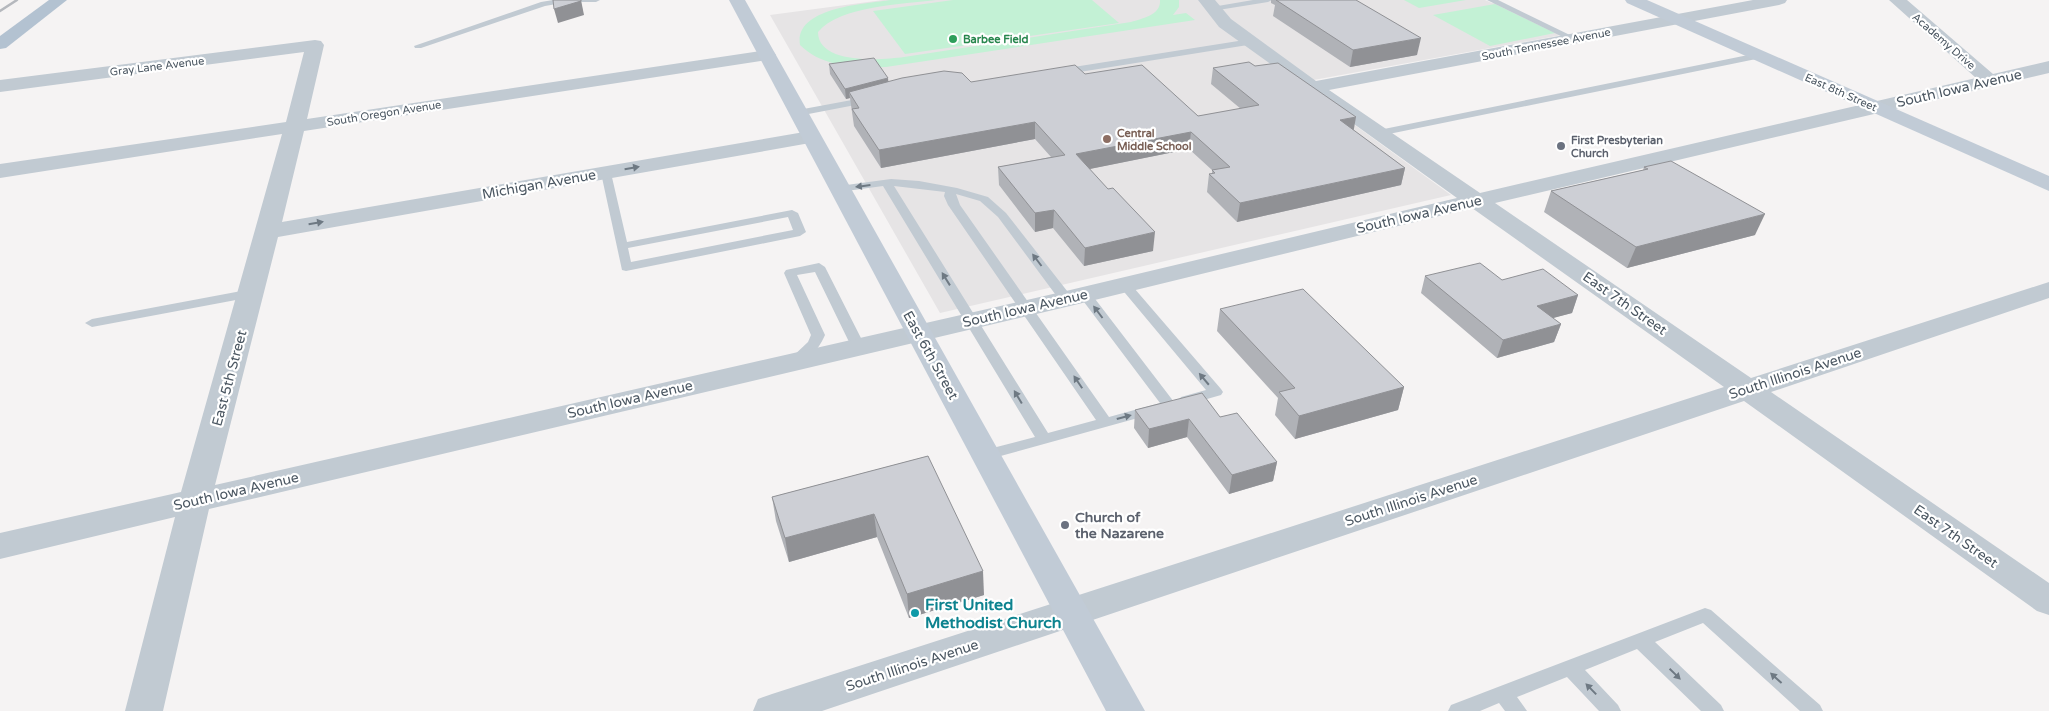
<svg xmlns="http://www.w3.org/2000/svg" width="2049" height="711" viewBox="0 0 2049 711" font-family="'Varela Round',sans-serif">
<style>
.education{fill:#e6e4e5}
.green{fill:#c3f1d5}
.lines{fill:none;stroke-linecap:round;stroke-linejoin:round}
.lane{fill:#c1cad2;fill-rule:evenodd}
.street{fill:#c1cad2;fill-rule:evenodd}
.secondary{fill:#c1cbd6;fill-rule:evenodd}
.primary{fill:#b3c2d1;fill-rule:evenodd}
.rail{stroke:#b5b8bd;stroke-width:2.5}
.wall{fill:#b0b2b7}
.shaded-wall{fill:#909195}
.building{fill:#cdcfd5;stroke:#909195}
.oneway{fill:#6e7983}
.leisure-dot{fill:#2e9e5b;stroke:#fff;stroke-width:2}
.education-dot{fill:#8d6e63;stroke:#fff;stroke-width:2}
.worship-dot{fill:#6b7280;stroke:#fff;stroke-width:2}
.culture-dot{fill:#0f9aa8;stroke:#fff;stroke-width:2}
.labels{text-anchor:middle;stroke-width:4.5;stroke-linejoin:round;paint-order:stroke}
.far-leisure-label{font-size:11px;font-weight:bold;fill:#27864d;stroke:#fff;text-anchor:start}
.far-street-label{font-size:11px;fill:#4a5661;stroke:#fff}
.far-education-label{font-size:11px;font-weight:bold;fill:#785e54;stroke:#fff;text-anchor:start}
.far-worship-label{font-size:11px;font-weight:bold;fill:#5b616d;stroke:#fff;text-anchor:start}
.street-label{font-size:14px;fill:#4a5661;stroke:#fff}
.worship-label{font-size:14px;font-weight:bold;fill:#5b616d;stroke:#fff;text-anchor:start}
.near-culture-label{font-size:16px;font-weight:bold;fill:#0d838f;stroke:#fff;text-anchor:start}
</style>
<rect width="100%" height="100%" fill="#f5f3f3"/>
<path class="education" d="M883,0H1485L1492,3H1496L1562,35L1297,83L1451,195L940,313L770,15Z"/>
<g class="green">
<path d="M891,0H936C904,4 839,6 818,32C818,65 882,60 904,57L1131,22C1143,18 1161,15 1160,0H1179V7L1173,15L1186,13L1195,20L886,67C856,68 822,67 800,45C794,7 865,4 891,0Z"/>
<path d="M953,0H1092L1119,23L905,54L873,11Z"/>
<path d="M1404,0H1466L1419,8Z"/>
<path d="M1495,4L1555,33L1490,46L1433,15Z"/>
</g>
<g class="lines">
<g class="lane">
<path d="M553,0H600L596,2H568L545,6L421,48H415L414,46L541,2Z"/>
<path d="M1253,0H1272L1268,2L1212,11L1208,9L1212,7Z"/>
<path d="M1487,0H1498L1578,39L1571,41Z"/>
<path d="M1251,39L1254,40V44L1061,75L1056,72L1061,69Z"/>
<path d="M1758,53L1761,54V58L1379,136L1374,133L1379,130Z"/>
<path d="M868,97L873,100L871,102L798,116L793,113L798,110Z"/>
<path d="M606,170L611,173L627,242L792,210L798,213L806,232L800,236L626,271L622,270L601,173ZM788,217L793,230L631,262L628,248Z"/>
<path d="M891,179L919,181L957,188L988,197L1006,213L1071,296L1072,299L1071,302H1061L998,217L980,201L956,194L960,205L1109,417L1160,403L1078,294L1084,290L1089,291L1174,402L1176,405L1174,408L986,460L981,459L978,455L981,451L1035,437L883,186L839,192L833,189L839,186ZM894,186L945,192L944,196L948,205L1096,420L1048,433Z"/>
<path d="M819,263L825,267L865,346L858,350L851,346L815,272L797,275L825,335C820,347 806,367 791,363L789,360L808,342L811,335L784,273L786,270Z"/>
<path d="M1124,280L1128,281L1221,389L1223,392L1221,395L1186,405L1181,403L1179,400L1181,397L1206,390L1120,287L1118,284Z"/>
<path d="M252,289L258,293L257,296L92,327L85,323L92,319Z"/>
<path d="M1705,608L1711,610L1820,705L1823,711H1800L1703,623L1655,642L1721,705L1724,711H1701L1637,649L1585,670L1618,705L1621,711H1599L1567,677L1517,697L1527,711H1505L1499,703L1480,711H1448L1451,705Z"/>
</g>
<path class="street" d="M1198,0H1215L1231,19L1316,81L1753,0H1787L1785,3L1779,5L1329,90L1480,193L1976,78L1889,0H1907L1993,74L2049,61V73L1495,203L1751,378L2049,282V298L1771,392L2049,583V615L2037,611L1744,401L822,711H753L758,699L772,694L1724,387L1472,208L1066,307L209,509L163,711H125L175,517L0,559V533L181,492L282,134L0,178V164L286,122L304,52L0,92V80L315,40L321,41L324,45L307,119L767,50L773,51L776,55L773,59L767,60L304,131L282,222L810,131L817,133L820,137L817,141L810,143L278,237L215,485L1066,291L1457,198L1219,27Z"/>
<g class="secondary">
<path d="M729,0H745L1145,711H1106Z"/>
<path d="M1625,0H1647L2049,176V191L1627,3Z"/>
</g>
<path class="primary" d="M49,0H67L6,48L0,49V36Z"/>
<path class="rail" d="M0,11L17,0"/>
</g>
<g class="wall">
<path d="M1271,0H1356L1417,55L1350,67L1273,16L1275,5L1271,3Z"/>
<path d="M829,64L889,82H971L1085,74L1198,116L1241,109L1211,84L1213,68L1255,66L1353,130L1405,168L1401,185L1237,222L1207,192L1209,174H1212V170L1189,149L1089,169L1153,251L1084,266L1053,228L1035,232L999,185L998,167L1051,157L1035,139L881,168L854,126L850,98L846,99L830,74Z"/>
<path d="M1644,167L1755,235L1627,268L1544,212L1551,191L1643,170Z"/>
<path d="M1425,276L1502,280L1578,295L1572,313L1552,318L1561,324L1554,342L1497,358L1421,293Z"/>
<path d="M1220,309L1404,387L1398,410L1295,439L1275,415L1278,398L1217,331Z"/>
<path d="M1135,410L1220,417L1277,462L1273,481L1229,494L1187,437L1148,448L1134,428Z"/>
<path d="M928,456L984,595L909,618L877,537L789,562L776,521L772,497Z"/>
</g>
<g class="shaded-wall">
<path d="M581,0L584,15L558,23L554,9Z"/>
<path d="M1421,38L1417,55L1350,67L1353,50Z"/>
<path d="M888,78L889,88L849,92L850,98L846,99L845,89Z"/>
<path d="M1356,117L1353,134L1340,120Z"/>
<path d="M1035,122V139L881,168L879,150Z"/>
<path d="M1191,132L1189,149L1075,172L1076,154Z"/>
<path d="M1405,168L1401,185L1237,222L1240,203Z"/>
<path d="M1054,210L1053,228L1035,232V213Z"/>
<path d="M1765,214L1755,235L1627,268L1636,247Z"/>
<path d="M1155,232L1153,251L1084,266L1085,248Z"/>
<path d="M1578,295L1572,313L1531,324L1537,306Z"/>
<path d="M1561,324L1554,342L1497,358L1503,340Z"/>
<path d="M1404,387L1398,410L1295,439L1299,416Z"/>
<path d="M1189,419L1187,437L1148,448L1149,429Z"/>
<path d="M1277,462L1273,481L1229,494L1232,475Z"/>
<path d="M874,514L877,537L789,562L785,538Z"/>
<path d="M983,571L984,595L909,618L907,594Z"/>
</g>
<g class="building">
<path d="M553,0H581V1L554,9Z"/>
<path d="M1276,0H1356L1421,38L1353,50Z"/>
<path d="M874,58L888,78L845,89L829,64Z"/>
<path d="M1249,62L1255,66L1278,63L1356,117L1340,120L1405,168L1240,203L1209,174L1215,173L1212,170L1230,167L1191,132L1076,154L1108,189L1113,188L1155,232L1085,248L1054,210L1035,213L998,167L1065,155L1035,122L879,150L852,109L859,108L849,92L902,78L944,71L962,73L971,82L1075,65L1085,74L1142,65L1198,116L1259,105L1213,68Z"/>
<path d="M1671,161L1765,214L1636,247L1551,191L1648,169L1644,167Z"/>
<path d="M1480,263L1502,280L1543,269L1578,295L1537,306L1561,324L1503,340L1425,276Z"/>
<path d="M1303,289L1404,387L1299,416L1279,392L1295,388L1220,309Z"/>
<path d="M1202,393L1220,417L1237,413L1277,462L1232,475L1189,419L1149,429L1135,410Z"/>
<path d="M928,456L983,571L907,594L874,514L785,538L772,497Z"/>
</g>
<defs><path id="oneway-solid" d="M-6-.8H1V-3.2L6.5 0L1 3.2V.8H-6Z" transform="scale(1.25)"/></defs>
<g class="oneway">
<use href="#oneway-solid" transform="translate(632 168) rotate(-10)"/>
<use href="#oneway-solid" transform="translate(863 186) rotate(173)"/>
<use href="#oneway-solid" transform="translate(316 223) rotate(-10)"/>
<use href="#oneway-solid" transform="translate(1037 260) rotate(-127)"/>
<use href="#oneway-solid" transform="translate(946 279) rotate(-122)"/>
<use href="#oneway-solid" transform="translate(1098 312) rotate(-127)"/>
<use href="#oneway-solid" transform="translate(1204 379) rotate(-130)"/>
<use href="#oneway-solid" transform="translate(1078 382) rotate(-124)"/>
<use href="#oneway-solid" transform="translate(1018 397) rotate(-121)"/>
<use href="#oneway-solid" transform="translate(1124 417) rotate(-15)"/>
<use href="#oneway-solid" transform="translate(1675 674) rotate(44)"/>
<use href="#oneway-solid" transform="translate(1776 678) rotate(-138)"/>
<use href="#oneway-solid" transform="translate(1591 689) rotate(-134)"/>
</g>
<circle class="leisure-dot" cx="953" cy="39" r="5"/>
<circle class="education-dot" cx="1107" cy="139" r="5"/>
<g class="worship-dot">
<circle cx="1561" cy="146" r="5"/>
<circle cx="1065" cy="525" r="5"/>
</g>
<circle class="culture-dot" cx="915" cy="613" r="5"/>
<g class="labels">
<g class="far-leisure-label">
<text x="963" y="43">Barbee Field</text>
</g>
<g class="far-street-label">
<text transform="translate(1944 41) rotate(41)" y="4">Academy Drive</text>
<text transform="translate(1546 44) rotate(-11)" y="4">South Tennessee Avenue</text>
<text transform="translate(157 66) rotate(-7)" y="4">Gray Lane Avenue</text>
<text transform="translate(1841 92) rotate(24)" y="4">East 8th Street</text>
<text transform="translate(384 113) rotate(-9)" y="4">South Oregon Avenue</text>
</g>
<g class="far-education-label">
<text x="1117" y="137">Central<tspan x="1117" dy="13">Middle School</tspan></text>
</g>
<g class="far-worship-label">
<text x="1571" y="144">First Presbyterian<tspan x="1571" dy="13">Church</tspan></text>
</g>
<g class="street-label">
<text transform="translate(1959 88) rotate(-13)" y="5">South Iowa Avenue</text>
<text transform="translate(539 184) rotate(-10)" y="5">Michigan Avenue</text>
<text transform="translate(1419 214) rotate(-13)" y="5">South Iowa Avenue</text>
<text transform="translate(1625 303) rotate(35)" y="5">East 7th Street</text>
<text transform="translate(1025 308) rotate(-13)" y="5">South Iowa Avenue</text>
<text transform="translate(931 355) rotate(61)" y="5">East 6th Street</text>
<text transform="translate(1795 373) rotate(-18)" y="5">South Illinois Avenue</text>
<text transform="translate(229 378) rotate(-75)" y="5">East 5th Street</text>
<text transform="translate(630 399) rotate(-13)" y="5">South Iowa Avenue</text>
<text transform="translate(236 491) rotate(-13)" y="5">South Iowa Avenue</text>
<text transform="translate(1411 500) rotate(-18)" y="5">South Illinois Avenue</text>
<text transform="translate(1956 536) rotate(35)" y="5">East 7th Street</text>
<text transform="translate(912 665) rotate(-18)" y="5">South Illinois Avenue</text>
</g>
<g class="worship-label">
<text x="1075" y="522">Church of<tspan x="1075" dy="16">the Nazarene</tspan></text>
</g>
<g class="near-culture-label">
<text x="925" y="610">First United<tspan x="925" dy="18">Methodist Church</tspan></text>
</g>
</g>
</svg>
